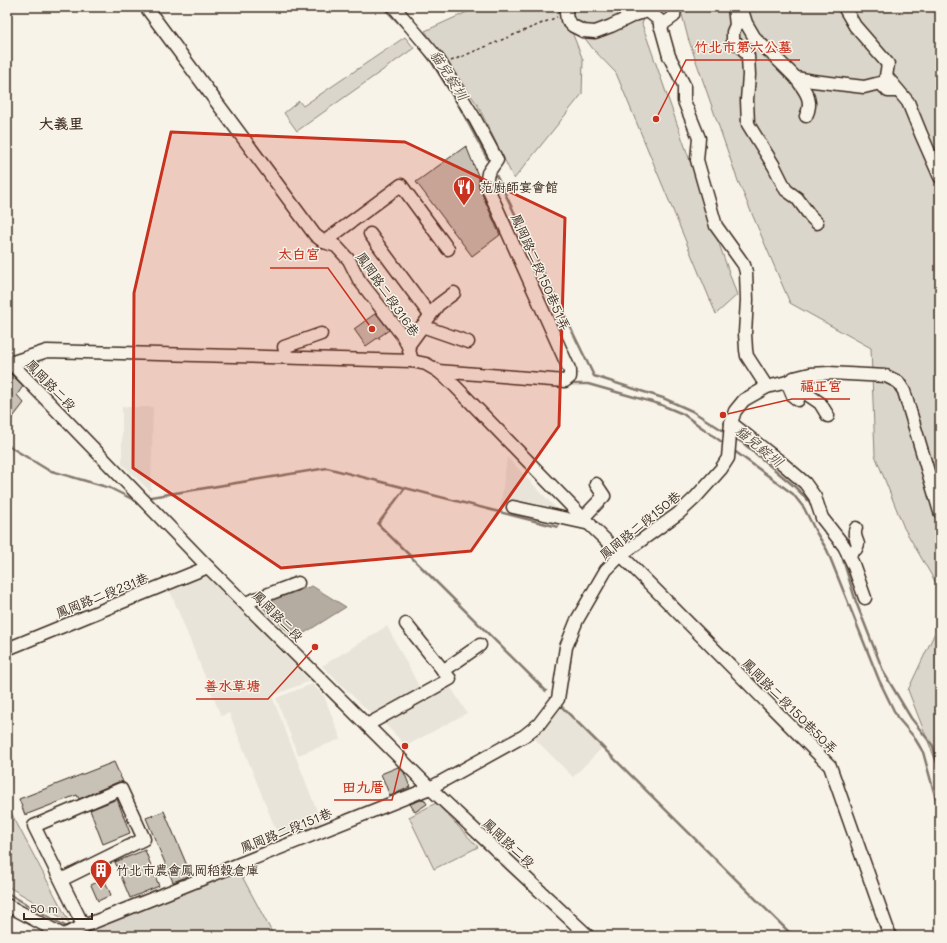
<svg xmlns="http://www.w3.org/2000/svg" width="947" height="943" viewBox="0 0 947 943" font-family="Mali,'LXGW WenKai TC',sans-serif">
<style>
.built{fill:#e9e4d9}
.green{fill:#dbd6cb;stroke:#8b8074}
.water{fill:#b4aca0;stroke:#84786c}
.lines{fill:none;stroke-linecap:round;stroke-linejoin:round}
.stream{stroke:#84786c;stroke-width:2.5}
.building{fill:#c8c1b6;stroke:#3b2a1e}
.minor-casing{stroke:#3b2a1e;stroke-width:15}
.path{stroke:#3b2a1e;stroke-width:1.5;stroke-dasharray:3 3;stroke-linecap:butt}
.minor{stroke:#f7f3e8;stroke-width:12}
.marked{fill:#c8321e;fill-opacity:0.2;stroke:#c8321e;stroke-width:3;stroke-linejoin:round}
.labels{text-anchor:middle;stroke-width:3;stroke-linejoin:round;paint-order:stroke}
.poi-label{font-size:13px;fill:#3b2a1e;stroke:#f7f3e8;text-anchor:start}
.street-label{font-size:13px;fill:#3b2a1e;stroke:#f7f3e8}
.water-label{font-size:14px;font-style:italic;fill:#5f5145;stroke:#f7f3e8}
.quarter-label{font-size:15px;font-weight:bold;fill:#3b2a1e;stroke:#f7f3e8}
.leader{fill:none;stroke:#c8321e;stroke-width:1.5}
.callout-dot{fill:#c8321e;stroke:#f7f3e8;stroke-width:1.5}
.callout-label{font-size:14px;text-anchor:middle;font-weight:bold;fill:#c8321e;stroke:#f7f3e8;stroke-width:3;stroke-linejoin:round;paint-order:stroke}
</style>
<rect width="100%" height="100%" fill="#f7f3e8"/>
<filter id="ink" filterUnits="userSpaceOnUse"><feTurbulence type="fractalNoise" baseFrequency=".025" numOctaves="2"/><feDisplacementMap in="SourceGraphic" scale="8" xChannelSelector="R" yChannelSelector="G"/><feConvolveMatrix kernelMatrix="1 2 1 2 8 2 1 2 1" color-interpolation-filters="sRGB"/></filter>
<g filter="url(#ink)">
<g class="built">
<path d="M122,407H153L151,492L122,464Z"/>
<path d="M507,457L574,527L500,508Z"/>
<path d="M205,574L310,681L272,696L323,826L281,843L229,713L221,716L170,591Z"/>
<path d="M387,626L420,688L371,714L322,666Z"/>
<path d="M312,684L324,696L341,739L298,755L276,698Z"/>
<path d="M450,686L467,713L406,746L383,722Z"/>
<path d="M562,708L604,746L573,777L533,737Z"/>
</g>
<g class="green">
<path d="M478,7H562L583,60L582,94L514,179L477,104L425,31Z"/>
<path d="M566,7H649L642,24L737,295L716,314L616,73L593,49L569,17Z"/>
<path d="M680,7H940V590L904,528L875,455L871,348L790,303L738,181L688,38Z"/>
<path d="M405,37L414,48L297,131L284,113L299,101L303,106Z"/>
<path d="M940,622V772L908,690Z"/>
<path d="M436,803L478,847L434,869L409,817Z"/>
<path d="M7,805L69,922L7,886Z"/>
<path d="M238,869L274,936H91L83,931Z"/>
</g>
<path class="water" d="M312,586L346,607L295,639L259,604Z"/>
<g class="lines">
<g class="stream">
<path d="M383,7L407,31"/>
<path d="M418,44L433,64L459,106L488,160"/>
<path d="M496,175L594,376L663,398L692,411L727,433"/>
<path d="M567,384H588L659,404L683,414L726,445"/>
<path d="M734,438L743,443L794,486L810,502L812,507"/>
<path d="M7,445L48,470L110,488L132,499"/>
<path d="M733,450L793,494L804,508L816,532L827,550L879,680L897,717L914,737L923,752L940,814"/>
<path d="M405,488L378,524L546,691"/>
<path d="M151,497L327,468L558,527"/>
<path d="M841,553L856,602L884,673L911,718L933,746L940,773"/>
<path d="M559,704L793,936"/>
<path d="M7,893L65,926"/>
<path d="M80,935L82,936"/>
</g>
</g>
<g class="building">
<path d="M466,146L479,178V187L500,235L472,256L416,182Z"/>
<path d="M376,313L389,330L366,346L354,329Z"/>
<path d="M7,370L23,386L17,395L24,403L7,425V400L12,394L7,389Z"/>
<path d="M114,762L123,782H118L79,799L77,795L25,815L19,799Z"/>
<path d="M398,767L404,772L410,787L390,796L381,774Z"/>
<path d="M117,799L130,833L103,844L90,810Z"/>
<path d="M424,799L427,804L415,812L410,804Z"/>
<path d="M164,811L191,875L173,882L146,818Z"/>
<path d="M145,850L159,886L130,898L115,862Z"/>
<path d="M104,879L111,895L98,901L91,885Z"/>
</g>
<g class="lines">
<g class="minor-casing">
<g id="minor">
<path d="M146,7L315,235L324,242L336,246L349,260L359,280L402,335L408,346L412,361"/>
<path d="M567,7L566,13L567,20L573,26L583,31L595,32L611,26L634,15L648,11L659,20L669,56L684,85V101L699,138L697,160L716,226L739,258L744,265L746,272L747,300L745,333L746,350L747,356L767,387"/>
<path d="M734,7L736,25L733,32V42L742,47L748,56L749,75L747,100L748,124L774,166L786,190L797,198L811,217L817,223"/>
<path d="M741,7L746,23L756,40L771,53L796,78L813,81L864,87L880,83L888,91H897"/>
<path d="M844,7L855,26L888,64L886,76L908,102L921,134L940,177"/>
<path d="M660,26L674,16L675,7"/>
<path d="M796,78C805,91 814,100 806,116"/>
<path d="M370,234L430,315"/>
<path d="M324,242L401,185L448,249"/>
<path d="M422,326L468,342"/>
<path d="M408,346L438,305L454,293"/>
<path d="M287,357L284,347L321,334"/>
<path d="M7,359L208,567L430,788L588,936"/>
<path d="M10,363L47,351L412,361L426,364L438,371L565,381L570,377V371L486,184L488,173L497,160L475,119L438,59L394,7"/>
<path d="M438,371L455,386L583,518L621,555L830,766L890,936"/>
<path d="M794,378L804,392L820,403L828,416"/>
<path d="M787,382L793,396L798,400"/>
<path d="M731,423L783,464L805,483L815,497L822,518L844,546L853,564L865,598"/>
<path d="M513,507L590,524"/>
<path d="M583,518L604,496L596,484"/>
<path d="M848,554L856,549L858,544C856,538 853,534 856,528"/>
<path d="M245,603L298,583"/>
<path d="M7,649L208,567"/>
<path d="M443,671L480,645"/>
<path d="M367,725L450,679L406,624"/>
<path d="M61,880L144,839L121,789L34,826L80,919L84,926"/>
<path d="M7,905L65,936"/>
<path d="M64,935L72,931L84,926L430,788L524,736L539,724L558,699L566,647L577,620L606,570L621,555L679,513L695,498L721,469L728,458L731,423L735,411L744,400L767,387L787,382L794,378L810,374L829,373L886,376L898,382L904,391L940,512"/>
</g>
</g>
<g class="path">
<path d="M451,61L557,17"/>
<path d="M378,337L381,341"/>
</g>
<use href="#minor" class="minor"/>
</g>
</g>
<path class="marked" d="M171,132L405,142L565,218L559,426L471,551L281,568L133,468L134,293Z"/>
<defs>
<g id="restaurant-pin" transform="scale(1.15)"><path d="M0 17L-7.5 6A9.5 9.5 0 1 1 7.5 6Z" fill="#c8321e" stroke="#f7f3e8"/><path d="M-5-6h1v4h1v-4h1v4h1v-4h1v5L-1.5 .5V6h-2V.5L-5-1ZM5-6V6H3V1.5H1.5Q1.5-4 5-6Z" fill="#fff"/></g>
<g id="building-pin" transform="scale(1.15)"><path d="M0 17L-7.5 6A9.5 9.5 0 1 1 7.5 6Z" fill="#c8321e" stroke="#f7f3e8"/><path d="M-4-6H4V6H1V3H-1V6H-4ZM-2.5-4.3h1.7v1.8h-1.7ZM.8-4.3h1.7v1.8H.8ZM-2.5-1h1.7V.8h-1.7ZM.8-1h1.7V.8H.8Z" fill="#fff"/></g>
</defs>
<g fill-rule="evenodd">
<use href="#restaurant-pin" x="464" y="187"/>
<use href="#building-pin" x="101" y="870"/>
</g>
<g class="labels">
<g class="poi-label">
<text x="480" y="192">范廚師宴會館</text>
<text x="116" y="875">竹北市農會鳳岡稻穀倉庫</text>
</g>
<g class="street-label">
<text transform="translate(541 272) rotate(66)" y="5">鳳岡路二段150巷51弄</text>
<text transform="translate(388 294) rotate(55)" y="5">鳳岡路二段316巷</text>
<text transform="translate(51 385) rotate(46)" y="5">鳳岡路二段</text>
<text transform="translate(640 525) rotate(-39)" y="5">鳳岡路二段150巷</text>
<text transform="translate(102 595) rotate(-22)" y="5">鳳岡路二段231巷</text>
<text transform="translate(278 616) rotate(45)" y="5">鳳岡路二段</text>
<text transform="translate(790 706) rotate(45)" y="5">鳳岡路二段150巷50弄</text>
<text transform="translate(286 830) rotate(-22)" y="5">鳳岡路二段151巷</text>
<text transform="translate(509 843) rotate(43)" y="5">鳳岡路二段</text>
</g>
<g class="water-label">
<text transform="translate(449 75) rotate(57)" y="5">貓兒錠圳</text>
<text transform="translate(759 446) rotate(39)" y="5">貓兒錠圳</text>
</g>
<g class="quarter-label">
<text x="61" y="129">大義里</text>
</g>
</g>
<path class="leader" d="M656 119L686 60H800M372 329L328 268H270M723 415L792 399H850M315 647L268 699H196M405 746L392 800H334"/>
<g class="callout-dot">
<circle cx="656" cy="119" r="4"/>
<circle cx="372" cy="329" r="4"/>
<circle cx="723" cy="415" r="4"/>
<circle cx="315" cy="647" r="4"/>
<circle cx="405" cy="746" r="4"/>
</g>
<g class="callout-label">
<text x="743" y="52">竹北市第六公墓</text>
<text x="299" y="259">太白宫</text>
<text x="821" y="391">福正宫</text>
<text x="232" y="691">善水草塘</text>
<text x="363" y="792">田九厝</text>
</g>
<rect width="947" height="943" fill="none" stroke="#f7f3e8" stroke-width="24"/>
<rect x="12" y="12" width="923" height="919" fill="none" stroke="#3b2a1e" stroke-width="1.5" filter="url(#ink)"/>
<path d="M24 913v6h68v-6" fill="none" stroke="#3b2a1e" stroke-width="2"/>
<text x="30" y="913" font-size="12" fill="#3b2a1e" stroke="#f7f3e8" stroke-width="3" paint-order="stroke">50 m</text>
</svg>
